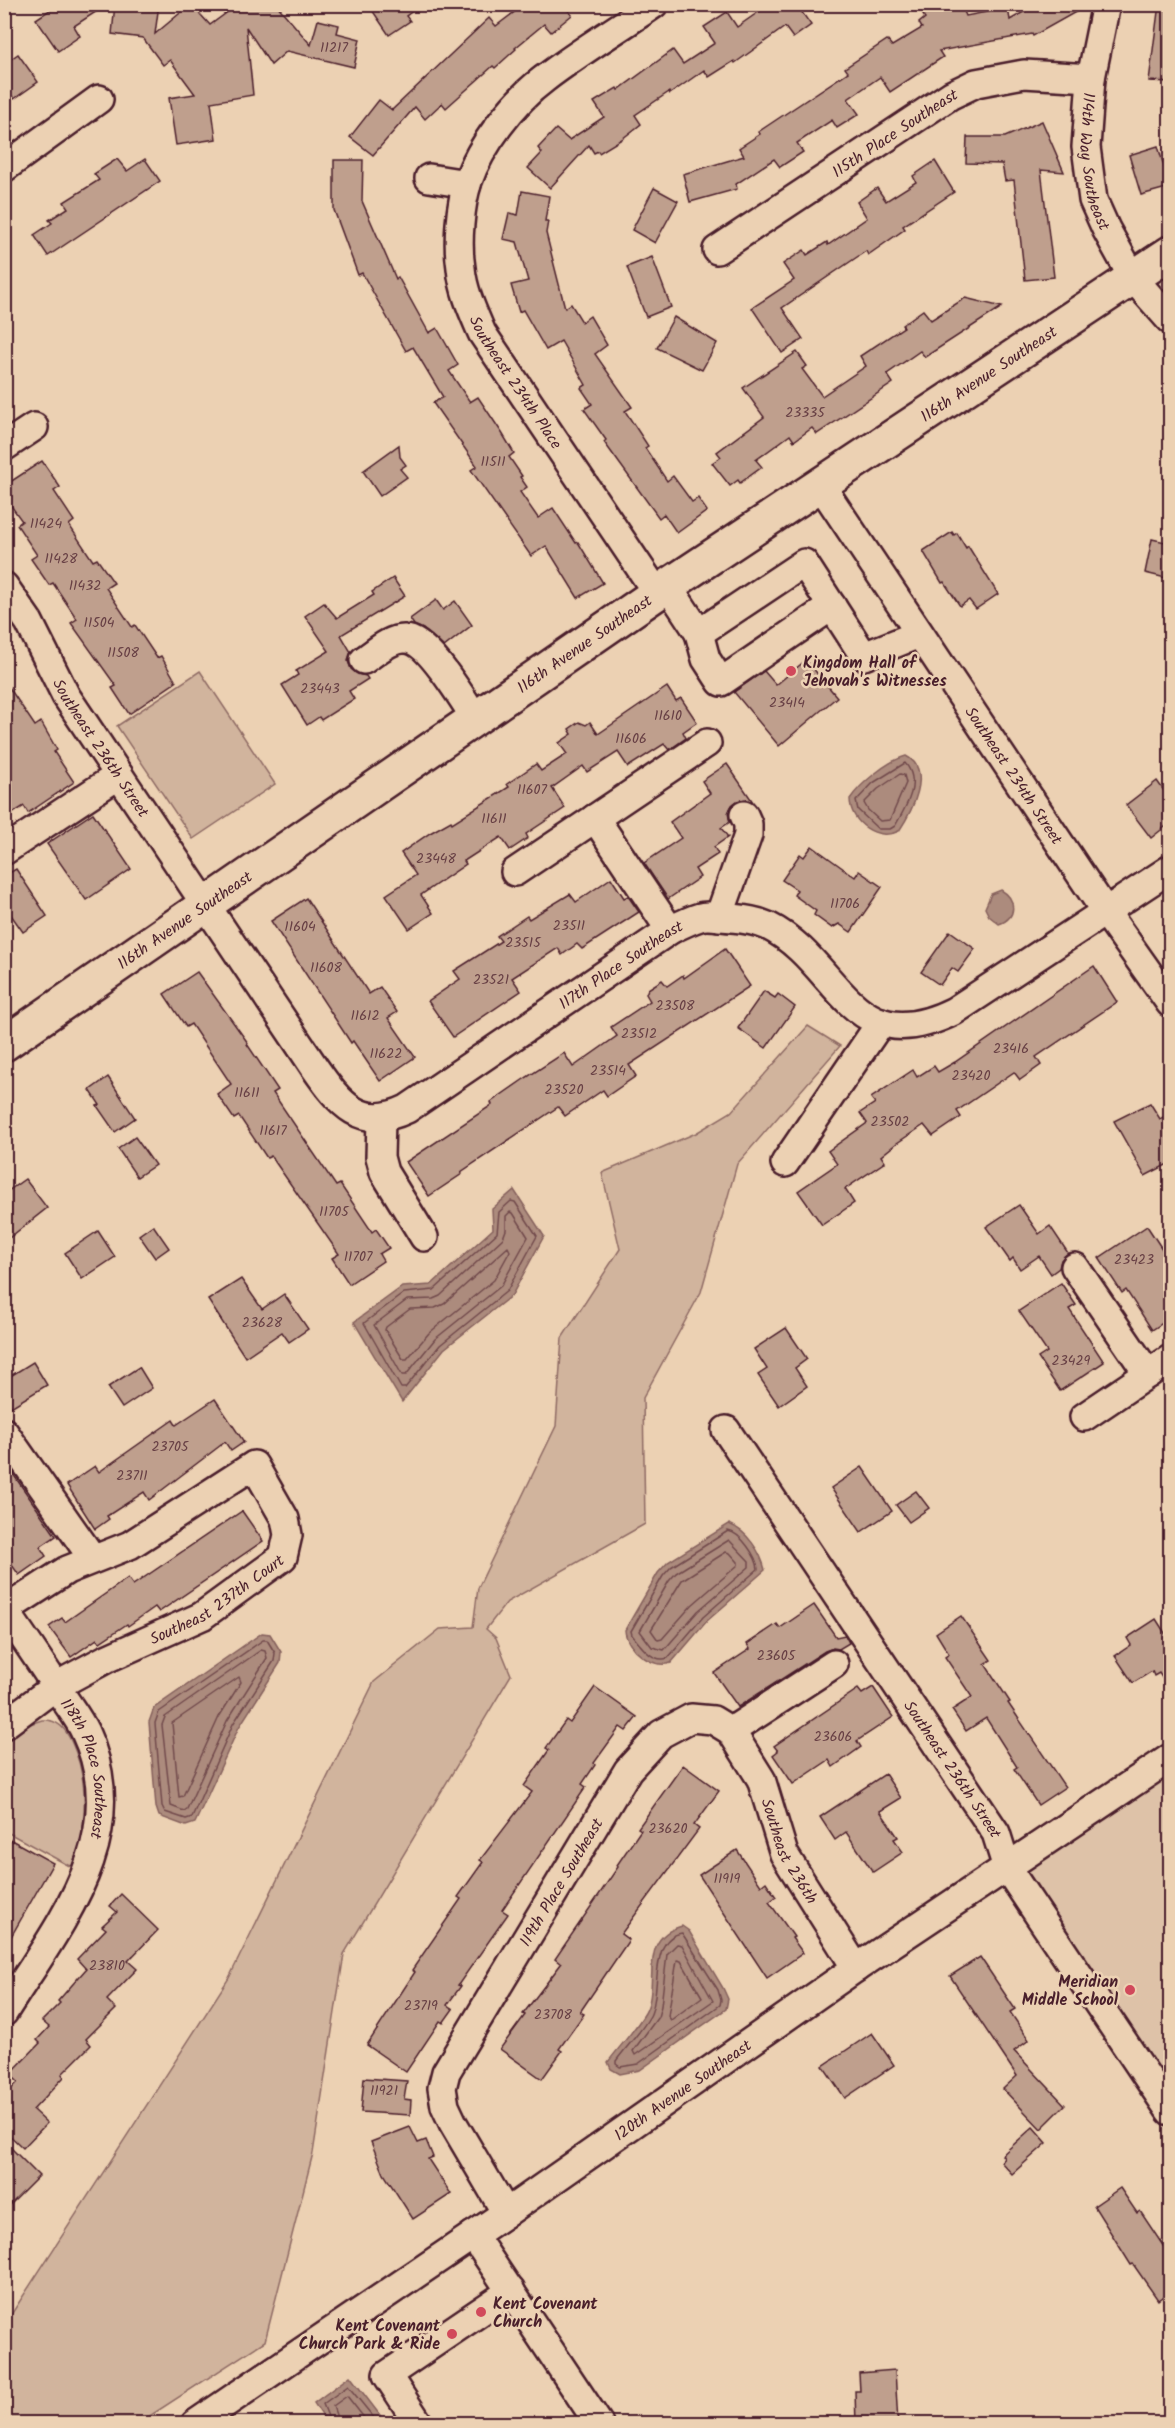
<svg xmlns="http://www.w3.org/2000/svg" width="1175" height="2428" viewBox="0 0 1175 2428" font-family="Kalam,sans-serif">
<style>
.built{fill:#dec2a8}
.green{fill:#d1b49d;stroke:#8e6a64;stroke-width:1.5}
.water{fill:#ac8b7d;stroke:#85605c;stroke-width:1.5}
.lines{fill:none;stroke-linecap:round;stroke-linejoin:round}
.shore{stroke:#714a4c;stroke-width:1.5}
.building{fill:#bf9f8d;stroke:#4a1f2b;stroke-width:1.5}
.minor-casing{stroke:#4a1f2b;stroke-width:32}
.major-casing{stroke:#4a1f2b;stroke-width:38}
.minor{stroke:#ecd1b3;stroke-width:27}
.major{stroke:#ecd1b3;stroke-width:33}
.poi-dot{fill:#d1495b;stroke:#ecd1b3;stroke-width:2}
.labels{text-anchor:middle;stroke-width:5;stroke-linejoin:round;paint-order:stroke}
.number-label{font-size:14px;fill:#673f44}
.street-label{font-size:16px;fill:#4a1f2b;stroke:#ecd1b3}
.poi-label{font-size:16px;font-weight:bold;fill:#4a1f2b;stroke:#ecd1b3;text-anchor:start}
</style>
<rect width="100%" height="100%" fill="#ecd1b3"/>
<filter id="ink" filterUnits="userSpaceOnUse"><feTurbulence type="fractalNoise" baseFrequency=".0167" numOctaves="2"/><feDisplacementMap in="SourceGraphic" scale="12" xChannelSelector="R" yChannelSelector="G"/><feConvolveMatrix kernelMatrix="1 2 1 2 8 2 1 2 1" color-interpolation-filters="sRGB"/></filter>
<g filter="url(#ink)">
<path class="built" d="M1170,1758V2111L1007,1868Z"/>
<g class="green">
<path d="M200,671L275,784L193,839L117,726Z"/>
<path d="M808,1026L840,1046L737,1164L701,1292L643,1398L645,1524L507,1602L486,1629L496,1638L511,1675L344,1954L313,2153L265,2341L139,2423H5V2324L229,1978L374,1682L440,1629L473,1627L478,1588L556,1426L562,1338L620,1249L602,1173L696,1133L731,1112Z"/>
<path d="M42,1720C58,1719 66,1729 72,1743C91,1784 84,1826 77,1870L5,1831V1743L30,1724Z"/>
</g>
<g class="water">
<path d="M906,756C934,770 911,813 899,831C878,842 850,823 850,799C860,784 887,761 906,756Z"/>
<path d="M1001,890C1017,899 1017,918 999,924L989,916L985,908L991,894Z"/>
<path d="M514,1190L544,1236L512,1295L444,1349L402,1402L354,1322L402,1287L431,1285L493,1229L492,1209Z"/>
<path d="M729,1524C747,1531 761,1552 765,1570L707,1621L671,1663C652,1669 626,1649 625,1630L658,1573L668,1562Z"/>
<path d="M262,1633L270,1634L281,1652L280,1663L239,1727L195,1823L186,1826L159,1816L156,1807L149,1722L154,1708Z"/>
<path d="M682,1926L689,1931L723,1988L728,1999L726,2009L640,2070L620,2074L611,2069L608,2062C620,2046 635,2030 645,2013C661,1985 636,1938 682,1926Z"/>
<path d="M350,2376L386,2423H327L314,2403Z"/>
</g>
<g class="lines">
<g class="shore">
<path d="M905,763C922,782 906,807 895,826L890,829H878L858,810L856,801L873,783Z"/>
<path d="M900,774L904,775L906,783L890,820L880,821L868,810L864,803L878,789Z"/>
<path d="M511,1201L515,1202L537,1236L507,1291L440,1345L405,1388H401L364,1323L404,1293L434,1290L497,1233L499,1212Z"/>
<path d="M510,1212L513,1213L528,1237L501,1286L435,1339L406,1375H402L374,1325L407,1300L433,1299L440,1296L503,1238L506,1230V1216Z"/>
<path d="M508,1247L510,1251L494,1280L429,1333L407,1359H403L385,1330L386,1327L410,1309L435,1308L444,1304Z"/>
<path d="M728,1531C741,1533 757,1557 758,1569L703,1617L668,1658C652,1663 641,1646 632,1635L631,1631L663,1576L671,1567Z"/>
<path d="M729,1540L749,1561V1567L698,1611L664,1650L652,1647L640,1631L669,1581L676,1573Z"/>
<path d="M726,1552L730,1553L738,1562V1565L692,1605L662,1639L658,1640L651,1630L682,1580Z"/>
<path d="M263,1640H267L275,1653L274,1661L233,1724L192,1817L186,1819L165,1812L162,1806L155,1723L159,1712Z"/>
<path d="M261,1650L265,1651L267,1658L227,1721L187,1809L184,1811L171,1806L162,1725L165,1717Z"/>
<path d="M239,1677L241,1682L219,1717L183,1796L179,1797L172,1723Z"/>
<path d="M682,1933L718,1990L721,2000L720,2005L638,2064L620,2067L616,2064V2061C627,2046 641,2032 650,2016C662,1994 648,1938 682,1933Z"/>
<path d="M677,1944L682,1945L713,2001L635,2055L633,2051L658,2017L661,2006L667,1954Z"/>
<path d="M677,1960L681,1961L702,1997L671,2020L668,2016Z"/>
<path d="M331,2424L323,2404L348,2386L379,2424"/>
<path d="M339,2424L333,2406L347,2396L369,2424"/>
</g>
</g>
<g class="building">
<path d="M59,4H108L74,26L80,36L58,51L36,19Z"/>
<path d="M115,4H159L155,34L191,4L210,25L233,8L231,4H276L311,45L318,20L339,25L337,33L360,39L354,67L287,51L271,65L246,27L253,95L211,102L216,139L176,145L169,98L195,94L170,60L163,65L143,38L112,34Z"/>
<path d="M368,4H422L406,16L410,21L389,35Z"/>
<path d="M525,4H563L572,15L551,32L544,24L515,48L516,49L495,68L493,66L446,108L442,103L425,119L415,107L373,155L350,137L379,100L392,110L489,18L496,26Z"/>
<path d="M770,4H796L811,25L793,38L785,27L735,63L734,61L709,77L704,70L670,94L669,92L635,115L641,124L622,139L599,153L598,151L594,153L589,145L550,188L528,168L542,153L538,148L556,129L569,140L604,117L594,102L617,88L618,90L673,50L683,64L715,43L704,27L727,12L737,27Z"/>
<path d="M941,4H961L966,16L1008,8L1010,20L1037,4H1090L1033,36L1032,34L939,51L943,57L890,92L880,77L848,99L859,114L837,128L832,120L797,143L803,152L780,167L774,159L736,184L737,189L690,202L683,174L744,156L739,148L760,134L758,132L848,72L845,68L887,40L892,46L922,28L919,23L925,18L923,15Z"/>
<path d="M1159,4H1170V82L1149,81Z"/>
<path d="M18,54L38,82L14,99L4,85V64Z"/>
<path d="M1042,121L1064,172L1041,170L1054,277L1025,280L1014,180L1005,181L1002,164L966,163L967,137H1005Z"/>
<path d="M1158,146L1170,187L1141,195L1129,155Z"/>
<path d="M117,159L127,171L145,159L160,181L48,256L34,235L52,223L49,220L68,208L64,202L99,180L94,174Z"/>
<path d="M334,160H363L362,201L396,279L398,277L429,333L437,328L458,365L449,371L470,402L478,397L502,433L514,453L509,457L522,476L520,477L527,487L520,492L538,518L553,508L576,543L578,542L603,583L578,598L546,546L531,556L471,470L477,466L433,403L443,397L413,347L406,351L362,273L358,275L334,210Z"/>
<path d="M935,161L954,192L903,226L905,229L868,255L866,251L782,308L803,339L782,353L752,308L794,280L783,264L804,250L807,255L827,242L828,245L867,218L857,202L877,188L886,201L916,182L913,176Z"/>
<path d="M654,188L678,201L655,243L632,230Z"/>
<path d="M522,191L549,196L545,221H548L546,233L565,308L571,304L582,322L590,316L607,345L595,354L632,407L625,411L648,446L645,448L667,481L673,476L692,502L698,498L707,511L677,533L664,514L659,518L604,442L606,440L584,409L592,404L581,388L586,385L561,341L546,350L523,310L519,312L511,285L528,281L517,242L503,239L509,213L518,215Z"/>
<path d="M652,257L671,307L646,317L627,267Z"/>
<path d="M965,298L1002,307L925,357L920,351L887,374L893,383L817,434L812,428L794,441L790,435L756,460L762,467L740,483L738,480L730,486L712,463L721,457L717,452L764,417L743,388L797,352L807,366L802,369L822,396L866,366L860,356L904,327L902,325L923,310L931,320Z"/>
<path d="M674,317L717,343L702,370L657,348Z"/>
<path d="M399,445L400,457L406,465L400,469L407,477L380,496L363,471Z"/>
<path d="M42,461L60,487L54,491L74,521L69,525L93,561L97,559L114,583L106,588L132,627L135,625L157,658L161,656L176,682L129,714L112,688L116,686L71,623L77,619L53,583L49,585L31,559L37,555L17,525L22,521L4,496V486Z"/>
<path d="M952,532L954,535L957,533L966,548L968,546L998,594L976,609L969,600L960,606L944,582L942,583L923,551Z"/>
<path d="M1152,539L1170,543V579L1145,573Z"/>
<path d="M393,578L405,596L341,635L351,652L348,661L351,669L358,674L366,676L368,679L349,691L354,699L321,720L319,717L307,725L282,685L298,675L296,671L329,651L305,616L324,603L337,618L374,595L372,592Z"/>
<path d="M436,600L443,610L455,601L472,625L444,647L423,629L414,625L410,619Z"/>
<path d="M806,660L837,697L779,746L734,692L764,671L776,685Z"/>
<path d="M4,680L35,726L41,722L57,750L54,752L74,782L28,813L24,806L4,819Z"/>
<path d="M667,687L676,701L681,698L697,722L683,732L686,738L669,750L664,744L628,767L618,752L587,772L583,766L552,788L565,808L526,834L528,838L510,850L501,837L464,861L466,864L421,895L433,913L409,929L386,895L416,875L401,853L430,833L451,821L452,823L509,787L507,784L536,764L541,771L567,754L559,743L572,734L569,729L579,722L586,725L590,722L598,734Z"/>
<path d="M727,764L753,802L745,799L737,801L732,805L728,813L730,822L721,828L728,837L714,847L718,854L695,869L700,877L668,899L644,863L681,838L670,822L710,793L702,781Z"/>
<path d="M1157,781L1170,799V823L1151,838L1126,805Z"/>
<path d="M93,813L131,869L86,900L47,844Z"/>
<path d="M812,846L855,877L859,871L882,887L851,932L839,924L832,928L814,915L816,911L794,895L797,890L782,880L800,854L804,857Z"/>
<path d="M16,869L47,916L23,932L4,905V876Z"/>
<path d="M611,878L624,898L628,896L639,912L582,949L577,944L562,955L558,948L512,978L521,991L453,1037L428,1001L460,979L454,971L501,941L497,936L527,916L529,919L570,894L576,902Z"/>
<path d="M306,898L369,994L380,987L397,1012L388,1018L415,1057L380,1081L353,1041L351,1043L271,921Z"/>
<path d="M950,931L975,949L958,972L952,968L940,985L921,972Z"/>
<path d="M725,949L750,986L629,1065L636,1076L607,1096L603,1090L565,1116L558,1107L461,1172L462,1174L429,1196L406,1162L492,1105L491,1102L524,1079L564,1053L573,1067L617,1036L611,1027L650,1001L646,994L648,989L662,980L667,986L683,975L684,978Z"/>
<path d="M1094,966L1117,1002L1036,1057L1041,1065L1020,1080L1014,1072L957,1111L961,1117L933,1136L924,1125L897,1143L881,1156L885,1162L845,1189L854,1203L822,1225L798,1191L837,1164L828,1151L867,1123L860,1113L875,1103L871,1098L913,1070L917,1077L934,1066L938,1072L955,1062Z"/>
<path d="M197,972L248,1043L247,1044L278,1090L273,1093L336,1186L340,1184L372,1232L376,1229L389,1248L379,1254L383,1261L349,1284L332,1258L339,1254L271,1156L267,1158L239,1116L234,1119L217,1094L231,1084L191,1024L186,1027L164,994Z"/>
<path d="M764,991L775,998L778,994L795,1007L766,1048L738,1028Z"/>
<path d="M108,1077L135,1118L115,1132L97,1106L100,1105L90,1090Z"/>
<path d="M1150,1103L1160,1119L1163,1117L1170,1130V1163L1145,1176L1114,1121Z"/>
<path d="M135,1137L155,1165L137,1177L118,1149Z"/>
<path d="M25,1179L47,1208L4,1242V1194Z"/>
<path d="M1019,1205L1039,1234L1050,1226L1068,1253L1061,1260L1059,1268L1051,1274L1039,1256L1020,1269L1013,1258L1010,1261L986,1227Z"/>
<path d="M153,1225L169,1248L155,1258L139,1235Z"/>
<path d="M1147,1226L1170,1261V1318L1152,1330L1126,1290L1122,1293L1099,1258Z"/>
<path d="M98,1231L115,1257L82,1279L65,1253Z"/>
<path d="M241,1279L262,1309L284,1294L308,1329L289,1342L282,1332L245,1357L208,1300Z"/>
<path d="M1061,1283L1076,1305L1069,1309L1104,1362L1060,1391L1038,1358L1047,1352L1019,1311Z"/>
<path d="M786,1328L807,1359L795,1368L807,1386L779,1406L758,1375L767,1369L754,1349Z"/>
<path d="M33,1362L47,1385L11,1407L4,1395V1380Z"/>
<path d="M139,1367L152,1388L122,1408L108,1387Z"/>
<path d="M215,1399L244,1442L231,1451L225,1442L149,1500L144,1492L107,1516L109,1519L95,1529L67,1485L95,1466L99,1472L173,1420L176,1425Z"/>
<path d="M4,1461L56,1536L40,1547L46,1556L19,1575L4,1554Z"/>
<path d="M862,1467L892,1511L861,1532L831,1488Z"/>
<path d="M916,1491L929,1508L909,1522L896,1505Z"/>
<path d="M242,1511L263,1541L159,1612L155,1607L128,1626L127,1624L100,1642L97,1639L71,1657L49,1627L62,1618L65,1622L128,1578L133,1585Z"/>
<path d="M814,1605L836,1637L845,1635L849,1643L839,1649L833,1648L825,1651L738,1707L714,1673L750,1649L747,1644L777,1624L780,1628Z"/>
<path d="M961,1616L991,1660L985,1664L1010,1702L1008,1703L1065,1787L1038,1805L1014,1769L1017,1767L986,1718L966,1731L952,1710L972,1697L945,1657L949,1654L936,1633Z"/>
<path d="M1156,1619L1170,1641V1690L1159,1673L1154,1676L1152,1671L1133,1683L1115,1656L1131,1645L1127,1638Z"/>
<path d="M595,1687L637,1717L626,1731L620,1727L594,1763L595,1765L582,1784L586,1787L502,1910L508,1914L458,1985L461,1986L447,2005L453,2009L443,2023L440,2021L406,2072L367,2045L415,1972L412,1970L461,1899L458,1897L483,1862L480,1860L532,1792L524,1786L549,1750L546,1748L566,1720L570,1723Z"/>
<path d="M873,1687L893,1717L857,1741L861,1747L833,1767L829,1760L793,1784L773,1755L778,1751L774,1746L858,1689L862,1694Z"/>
<path d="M683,1765L719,1791L694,1825L699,1829L621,1934L629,1940L580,2012L584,2014L559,2049L562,2051L542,2079L500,2049L525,2015L523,2014L561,1964L555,1959L618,1867L617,1865L641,1830L638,1828Z"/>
<path d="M885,1774L901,1798L880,1811L898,1837L894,1839L903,1852L873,1872L846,1832L835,1840L820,1817Z"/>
<path d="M4,1836L53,1863L4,1949Z"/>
<path d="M737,1850L761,1886L766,1882L776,1897L769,1902L794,1937L792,1938L803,1953L767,1978L699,1875Z"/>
<path d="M121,1894L158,1930L128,1961L137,1969L107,2000L116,2009L86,2039L91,2045L62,2074L64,2077L33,2110L47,2123L23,2148L4,2130V2096L18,2082L10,2074L40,2043L37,2040L49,2027L42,2021L60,2003L58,2001L86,1969L77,1959L106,1929L102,1926L117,1912L110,1906Z"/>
<path d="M980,1957L1015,2009L1010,2012L1029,2040L1014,2051L1065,2105L1041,2129L1003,2089L1017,2076L950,1976Z"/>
<path d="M872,2033L894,2065L845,2098L823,2066Z"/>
<path d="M364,2078L407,2081L404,2099L411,2100L410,2115L361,2112Z"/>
<path d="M410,2127L418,2143L426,2140L433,2157L428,2159L451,2194L413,2219L384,2174L371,2142Z"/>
<path d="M1033,2127L1047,2143L1012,2174L1001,2162L1004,2158L1002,2155Z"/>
<path d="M4,2141L39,2176L4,2211Z"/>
<path d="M1120,2188L1137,2213L1140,2211L1170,2256V2291L1158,2300L1133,2264L1131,2265L1094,2206Z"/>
<path d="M895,2370L898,2424H856L855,2391H860L859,2373Z"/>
</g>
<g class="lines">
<g class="minor-casing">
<g id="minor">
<path id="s1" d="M654,4C618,29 579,52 544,79C514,101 480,146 468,181C460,205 457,243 461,268C463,291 473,312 482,333L657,593"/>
<path id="s2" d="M1106,4L1091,78L1086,147L1093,200L1106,229L1133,278L1170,320"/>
<path d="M4,168L99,99"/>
<path d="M429,178L467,184"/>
<path id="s3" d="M717,250L951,95L976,83L1024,74L1091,78"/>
<path d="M4,447L34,427"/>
<path id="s4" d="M820,484L1105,911L1170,1003"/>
<path id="s5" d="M4,586L29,622L66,696L315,1068C340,1104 361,1131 407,1109L670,930C680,925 690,920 700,917C709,914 722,918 732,918C744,919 757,921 768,926C840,962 850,1063 954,1011L1170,869"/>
<path d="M668,586L699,633L804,563L864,656L919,634"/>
<path d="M699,633L706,659L721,682L832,606"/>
<path d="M364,660C376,652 390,638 405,639C428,639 463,700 476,719"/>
<path d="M595,818L670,930"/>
<path d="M4,851L119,775"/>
<path d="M515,872L707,743"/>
<path d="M719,917L748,835V824L744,815"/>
<path d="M381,1119L380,1157L384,1172L424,1237"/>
<path d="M785,1163L881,1022"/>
<path d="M1075,1267L1148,1374"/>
<path d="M1084,1417L1170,1359"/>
<path id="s6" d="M726,1430L996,1833L1007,1868L1170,2111"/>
<path d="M4,1432L93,1559"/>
<path id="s7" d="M4,1609C24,1638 44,1667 63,1697C70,1708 79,1719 85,1732C134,1837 57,1927 4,2012"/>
<path id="s8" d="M4,1725L56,1686L106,1659L202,1616L283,1557L288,1535L285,1519L254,1465L130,1545L67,1570L5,1610"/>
<path d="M731,1731L834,1664"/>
<path id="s9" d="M506,2213L453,2123L445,2106L442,2088L446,2072L628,1770L661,1734L691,1718L713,1720L731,1731L761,1779L784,1854L856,1968"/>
<path d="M473,2235L599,2424"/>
<path id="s10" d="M195,2424L506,2213L856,1968L1170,1758"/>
<path d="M419,2424L387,2375L511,2291"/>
</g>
</g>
<g class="major-casing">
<g id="major">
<path id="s11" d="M4,1044L657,593L1170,253"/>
</g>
</g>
<use href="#minor" class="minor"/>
<use href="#major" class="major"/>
</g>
</g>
<g class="poi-dot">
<circle cx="791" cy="671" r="6"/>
<circle cx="1130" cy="1990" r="6"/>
<circle cx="481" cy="2312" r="6"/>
<circle cx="452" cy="2334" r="6"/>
</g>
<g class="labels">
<g class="number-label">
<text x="334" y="52">11217</text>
<text x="805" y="417">23335</text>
<text x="493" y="466">11511</text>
<text x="46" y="528">11424</text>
<text x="61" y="563">11428</text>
<text x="85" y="590">11432</text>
<text x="99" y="627">11504</text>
<text x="123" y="657">11508</text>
<text x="320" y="693">23443</text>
<text x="787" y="707">23414</text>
<text x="668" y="720">11610</text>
<text x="631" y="743">11606</text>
<text x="532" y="794">11607</text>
<text x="494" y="823">11611</text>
<text x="436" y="863">23448</text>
<text x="845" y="908">11706</text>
<text x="569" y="930">23511</text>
<text x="300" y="931">11604</text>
<text x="523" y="947">23515</text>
<text x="326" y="972">11608</text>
<text x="491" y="984">23521</text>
<text x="675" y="1010">23508</text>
<text x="365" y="1020">11612</text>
<text x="639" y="1038">23512</text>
<text x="1011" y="1053">23416</text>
<text x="386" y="1058">11622</text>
<text x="608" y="1075">23514</text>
<text x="971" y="1080">23420</text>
<text x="564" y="1094">23520</text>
<text x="247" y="1097">11611</text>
<text x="890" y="1126">23502</text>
<text x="273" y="1135">11617</text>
<text x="334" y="1216">11705</text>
<text x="358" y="1261">11707</text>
<text x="1134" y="1264">23423</text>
<text x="262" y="1327">23628</text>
<text x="1071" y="1365">23429</text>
<text x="170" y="1451">23705</text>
<text x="132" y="1480">23711</text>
<text x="776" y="1660">23605</text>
<text x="833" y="1741">23606</text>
<text x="668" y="1833">23620</text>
<text x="727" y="1883">11919</text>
<text x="107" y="1970">23810</text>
<text x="421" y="2010">23719</text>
<text x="553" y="2019">23708</text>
<text x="384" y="2095">11921</text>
</g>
<g class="street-label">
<text dy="6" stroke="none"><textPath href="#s3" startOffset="213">115th Place Southeast</textPath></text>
<text dy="6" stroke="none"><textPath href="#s2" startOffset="160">114th Way Southeast</textPath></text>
<text dy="6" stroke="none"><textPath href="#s11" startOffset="1191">116th Avenue Southeast</textPath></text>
<text dy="6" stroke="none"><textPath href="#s1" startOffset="478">Southeast 234th Place</textPath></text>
<text dy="6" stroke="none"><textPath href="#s11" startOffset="705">116th Avenue Southeast</textPath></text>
<text dy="6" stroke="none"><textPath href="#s5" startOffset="189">Southeast 236th Street</textPath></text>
<text dy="6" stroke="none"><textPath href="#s4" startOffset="350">Southeast 234th Street</textPath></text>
<text dy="6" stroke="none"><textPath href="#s11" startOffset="219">116th Avenue Southeast</textPath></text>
<text dy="6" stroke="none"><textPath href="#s5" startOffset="946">117th Place Southeast</textPath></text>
<text dy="6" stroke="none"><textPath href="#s8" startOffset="248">Southeast 237th Court</textPath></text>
<text dy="6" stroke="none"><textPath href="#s6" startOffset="408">Southeast 236th Street</textPath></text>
<text dy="6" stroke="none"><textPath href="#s7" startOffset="183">118th Place Southeast</textPath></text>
<text dy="6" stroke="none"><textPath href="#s9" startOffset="771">Southeast 236th</textPath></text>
<text dy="6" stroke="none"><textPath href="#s9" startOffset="380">119th Place Southeast</textPath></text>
<text dy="6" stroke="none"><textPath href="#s10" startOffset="591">120th Avenue Southeast</textPath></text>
</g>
<g class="poi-label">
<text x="803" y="668">Kingdom Hall of<tspan x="803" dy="18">Jehovah's Witnesses</tspan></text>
<text x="1118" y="1987" text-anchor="end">Meridian<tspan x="1118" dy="18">Middle School</tspan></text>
<text x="493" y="2309">Kent Covenant<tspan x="493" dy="18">Church</tspan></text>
<text x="440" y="2331" text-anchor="end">Kent Covenant<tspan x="440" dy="18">Church Park &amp; Ride</tspan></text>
</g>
</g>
<rect width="1175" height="2428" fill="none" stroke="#ecd1b3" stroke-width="24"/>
<rect x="12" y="12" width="1151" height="2404" fill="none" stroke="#4a1f2b" stroke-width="2" filter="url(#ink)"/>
</svg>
